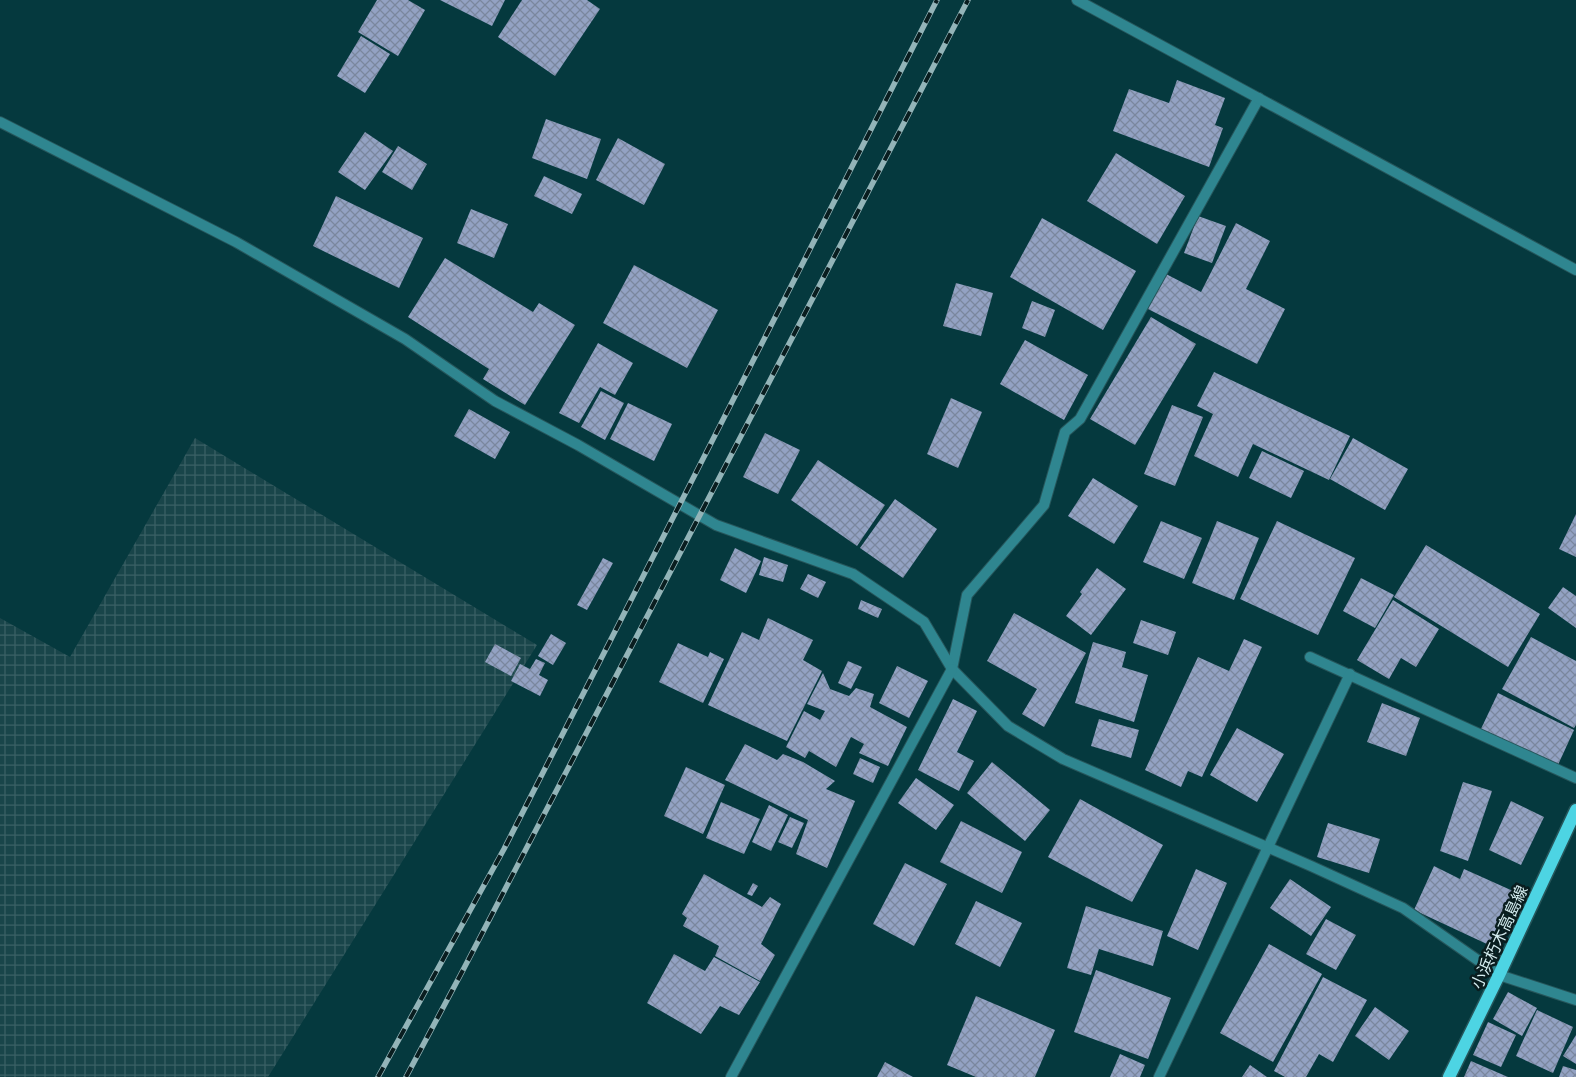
<svg xmlns="http://www.w3.org/2000/svg" width="1576" height="1077" viewBox="0 0 1576 1077" font-family="'Open Sans','Noto Sans JP',sans-serif">
<style>
.industrial{fill:url(#industrial-grid)}
.building{fill:url(#building-cross-hatch)}
.lines{fill:none;stroke-linecap:round;stroke-linejoin:round}
.lane-casing{stroke:#26565b;stroke-width:12}
.street-casing{stroke:#26565b;stroke-width:12}
.primary-casing{stroke:#26565b;stroke-width:15}
.lane{stroke:#2f8690;stroke-width:10}
.street{stroke:#2f8690;stroke-width:10}
.primary{stroke:#4dd4e3;stroke-width:12}
.rail-casing{stroke:#93b4b8;stroke-width:5.5}
.rail{stroke:#091d1f;stroke-width:4;stroke-dasharray:11;stroke-linecap:butt}
.labels{text-anchor:middle;stroke-width:5;stroke-linejoin:round;paint-order:stroke}
.street-label{font-size:16px;fill:#d6eef1;stroke:#091d1f}
</style>
<defs>
<pattern id="industrial-grid" width="8" height="8" patternUnits="userSpaceOnUse" patternTransform="scale(1.25)"><rect width="8" height="8" fill="#19454a"/><path d="M0 4h8M4 0v8" fill="none" stroke="#3a6065"/></pattern>
<pattern id="building-cross-hatch" width="8" height="8" patternUnits="userSpaceOnUse" patternTransform="scale(1.25)"><rect width="8" height="8" fill="#93a2c3"/><path d="M0 0l8 8M0 8l8-8" fill="none" stroke="#7a879e"/></pattern>
</defs>
<rect width="100%" height="100%" fill="#05393e"/>
<path class="industrial" d="M195,438L537,645L268,1077H0V618L70,657Z"/>
<g class="building">
<path d="M377,0H408L425,10L398,56L358,32Z"/>
<path d="M440,0H505L492,26Z"/>
<path d="M522,0H587L600,9L555,76L498,37Z"/>
<path d="M361,36L390,54L365,93L337,76Z"/>
<path d="M1177,80L1225,98L1215,125L1223,128L1209,167L1113,131L1129,89L1169,103Z"/>
<path d="M546,119L601,139L587,179L532,158Z"/>
<path d="M365,132L393,151L365,190L338,172Z"/>
<path d="M618,138L665,164L644,205L596,180Z"/>
<path d="M398,146L427,164L412,190L382,172Z"/>
<path d="M1116,153L1185,196L1157,244L1087,201Z"/>
<path d="M544,176L582,194L572,214L534,196Z"/>
<path d="M336,196L423,238L399,288L313,246Z"/>
<path d="M471,209L508,224L494,258L457,243Z"/>
<path d="M1198,216L1226,226L1212,263L1184,253Z"/>
<path d="M1042,218L1136,271L1103,330L1010,277Z"/>
<path d="M1236,223L1270,241L1246,289L1285,309L1257,364L1146,308L1164,273L1201,292Z"/>
<path d="M445,258L533,312L539,303L575,325L525,405L483,379L489,369L408,317Z"/>
<path d="M634,265L718,310L687,368L603,323Z"/>
<path d="M956,283L993,293L981,336L943,326Z"/>
<path d="M1032,301L1055,310L1045,337L1022,328Z"/>
<path d="M1151,317L1196,344L1135,445L1090,419Z"/>
<path d="M1025,340L1088,375L1064,420L1000,384Z"/>
<path d="M598,343L633,363L615,395L600,387L579,423L559,413Z"/>
<path d="M1214,372L1350,436L1329,480L1253,444L1238,477L1194,456L1213,414L1197,406Z"/>
<path d="M601,391L624,403L605,440L581,427Z"/>
<path d="M951,398L982,412L958,468L927,454Z"/>
<path d="M628,403L672,424L654,461L610,439Z"/>
<path d="M1172,405L1203,417L1175,486L1144,474Z"/>
<path d="M469,409L510,432L495,459L454,436Z"/>
<path d="M765,433L800,450L778,494L743,477Z"/>
<path d="M1353,438L1408,469L1385,510L1330,479Z"/>
<path d="M1262,451L1304,471L1291,498L1249,478Z"/>
<path d="M818,460L885,505L857,546L791,500Z"/>
<path d="M1093,478L1138,506L1114,544L1068,516Z"/>
<path d="M895,499L937,529L903,578L860,548Z"/>
<path d="M1576,514V557L1559,549Z"/>
<path d="M1161,521L1202,538L1184,579L1143,562Z"/>
<path d="M1217,521L1259,538L1234,600L1192,583Z"/>
<path d="M1277,521L1355,558L1318,635L1240,599Z"/>
<path d="M1426,545L1540,614L1508,667L1394,597Z"/>
<path d="M735,548L761,561L746,593L720,580Z"/>
<path d="M764,557L788,565L783,582L759,575Z"/>
<path d="M603,558L613,563L587,610L577,605Z"/>
<path d="M1097,568L1126,589L1091,635L1066,616L1082,594L1080,592Z"/>
<path d="M808,574L826,582L818,598L800,589Z"/>
<path d="M1361,578L1394,595L1375,628L1343,611Z"/>
<path d="M1563,587L1576,596V628L1548,608Z"/>
<path d="M861,600L882,609L878,618L858,609Z"/>
<path d="M1393,600L1439,629L1416,667L1401,658L1389,679L1357,660Z"/>
<path d="M1014,613L1086,653L1044,727L1022,714L1037,689L987,661Z"/>
<path d="M768,618L813,640L803,660L822,671L787,741L708,705L742,632L759,640Z"/>
<path d="M1141,620L1176,632L1168,655L1133,643Z"/>
<path d="M551,634L566,643L553,665L538,656Z"/>
<path d="M1531,637L1576,661V725L1574,728L1502,689Z"/>
<path d="M1244,639L1262,647L1202,777L1188,771L1181,787L1145,770L1198,657L1229,671Z"/>
<path d="M1093,642L1126,652L1122,667L1148,675L1134,722L1075,703Z"/>
<path d="M678,643L708,657L710,652L724,659L703,703L659,682Z"/>
<path d="M495,644L521,658L511,676L485,662Z"/>
<path d="M536,659L545,663L539,675L548,680L540,696L511,681L520,664L530,669Z"/>
<path d="M848,661L862,667L851,689L838,683Z"/>
<path d="M897,666L928,681L909,718L879,703Z"/>
<path d="M823,673L830,689L849,696L856,688L874,694L870,707L907,727L888,766L859,753L864,744L851,737L836,767L809,751L805,758L786,747L804,711L820,720L825,711L807,704Z"/>
<path d="M1498,693L1574,730L1557,767L1480,731Z"/>
<path d="M953,699L977,711L957,752L974,761L959,791L918,770Z"/>
<path d="M1382,703L1420,718L1406,756L1367,742Z"/>
<path d="M1099,719L1139,730L1131,758L1091,746Z"/>
<path d="M1237,728L1284,754L1257,802L1210,775Z"/>
<path d="M745,744L777,760L783,754L803,762L835,781L826,789L855,801L827,868L796,854L808,820L725,780Z"/>
<path d="M860,758L880,767L873,783L853,774Z"/>
<path d="M992,762L1050,810L1025,841L967,793Z"/>
<path d="M686,767L725,785L703,834L664,816Z"/>
<path d="M916,778L954,805L936,830L898,803Z"/>
<path d="M1463,782L1492,791L1468,861L1440,851Z"/>
<path d="M1080,799L1163,845L1132,902L1048,857Z"/>
<path d="M1511,801L1544,817L1521,865L1489,850Z"/>
<path d="M721,802L760,819L744,854L706,838Z"/>
<path d="M769,805L788,815L771,851L752,842Z"/>
<path d="M790,817L804,823L792,848L778,842Z"/>
<path d="M961,821L1022,852L1002,893L940,862Z"/>
<path d="M1328,823L1380,839L1369,873L1317,857Z"/>
<path d="M905,863L947,884L914,946L873,924Z"/>
<path d="M1434,866L1460,879L1464,869L1513,891L1489,945L1414,910Z"/>
<path d="M1196,869L1227,883L1198,950L1167,936Z"/>
<path d="M704,874L762,907L770,897L781,904L761,944L775,955L760,981L715,956L719,946L683,926L687,918L682,914Z"/>
<path d="M1290,879L1331,907L1311,936L1270,908Z"/>
<path d="M753,883L758,886L752,896L747,894Z"/>
<path d="M976,901L1022,923L1000,967L955,944Z"/>
<path d="M1086,906L1163,931L1153,966L1099,949L1091,975L1067,968Z"/>
<path d="M1326,919L1356,935L1336,970L1306,954Z"/>
<path d="M1269,944L1322,974L1273,1062L1220,1033Z"/>
<path d="M674,954L705,971L714,957L760,982L739,1015L720,1006L701,1034L647,1003Z"/>
<path d="M1096,970L1171,998L1148,1059L1074,1032Z"/>
<path d="M1323,977L1367,1000L1333,1062L1319,1054L1306,1077H1285L1274,1071Z"/>
<path d="M1508,992L1537,1008L1522,1036L1493,1019Z"/>
<path d="M976,996L1055,1030L1035,1077H976L947,1065Z"/>
<path d="M1375,1007L1409,1031L1389,1060L1355,1036Z"/>
<path d="M1537,1010L1573,1027L1553,1073L1516,1056Z"/>
<path d="M1488,1022L1516,1035L1501,1067L1473,1055Z"/>
<path d="M1576,1035V1064L1563,1056Z"/>
<path d="M1120,1054L1145,1065L1140,1077H1110Z"/>
<path d="M1471,1061L1508,1077H1464Z"/>
<path d="M885,1062L913,1077H877Z"/>
<path d="M1250,1065L1267,1077H1242Z"/>
<path d="M1563,1066L1576,1070V1077H1559Z"/>
</g>
<g class="lines">
<g class="lane-casing">
<path id="lane" d="M952,669L967,595L1044,505L1065,432L1080,419L1259,98"/>
</g>
<g class="street-casing">
<g id="street">
<path d="M1077,0L1576,270"/>
<path d="M0,122L236,242L405,339L495,401L578,445L716,525L853,574L924,622L952,669L1008,726L1063,759L1311,866L1403,908L1499,975L1576,1000"/>
<path d="M1310,657L1576,778"/>
<path d="M731,1077L952,669"/>
<path d="M1159,1077L1350,674"/>
</g>
</g>
<g class="primary-casing">
<path id="primary" d="M1449,1077L1499,975L1576,810"/>
</g>
<use href="#lane" class="lane"/>
<use href="#street" class="street"/>
<use href="#primary" class="primary"/>
<g class="rail-casing">
<g id="rail">
<path d="M378,1077L504,849L937,0"/>
<path d="M406,1077L462,972L968,0"/>
</g>
</g>
<use href="#rail" class="rail"/>
</g>
<g class="labels">
<g class="street-label">
<text transform="translate(1499 937) rotate(-65)" y="6">小浜朽木高島線</text>
</g>
</g>
</svg>
